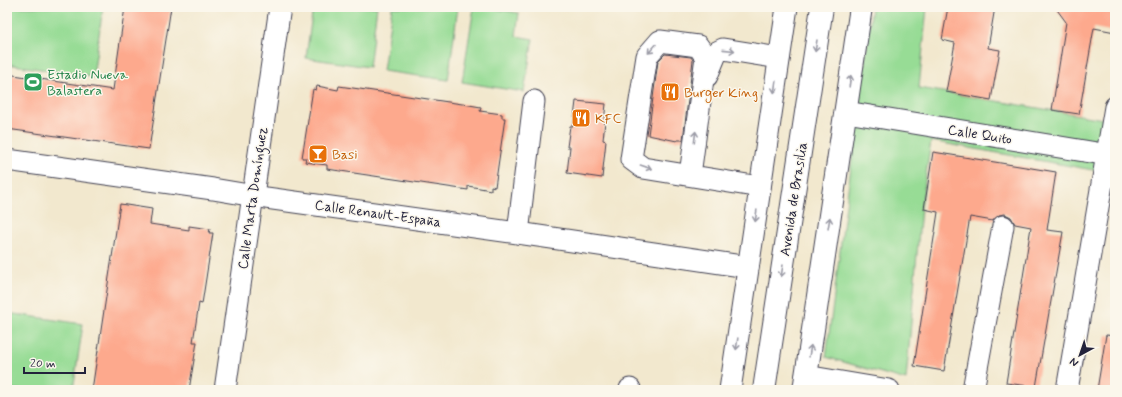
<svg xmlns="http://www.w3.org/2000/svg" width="1122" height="397" viewBox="0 0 1122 397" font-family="Mynerve,sans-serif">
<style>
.green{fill:#97dc95;stroke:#5c7f68}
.building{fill:#fda98d}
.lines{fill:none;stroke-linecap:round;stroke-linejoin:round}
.minor-casing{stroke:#414051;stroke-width:23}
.major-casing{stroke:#414051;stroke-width:24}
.minor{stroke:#fff;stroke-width:21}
.major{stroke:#fff;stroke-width:22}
.oneway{stroke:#9c9ca7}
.labels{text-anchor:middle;stroke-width:3;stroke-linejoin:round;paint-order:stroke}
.leisure-label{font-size:14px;fill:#27864d;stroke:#fbf7ec;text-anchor:start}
.food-label{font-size:14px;fill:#c56008;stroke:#fbf7ec;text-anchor:start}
.street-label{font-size:14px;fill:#22223b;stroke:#fbf7ec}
</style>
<rect width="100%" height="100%" fill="#fbf7ec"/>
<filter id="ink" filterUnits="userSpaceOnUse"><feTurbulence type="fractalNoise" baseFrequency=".025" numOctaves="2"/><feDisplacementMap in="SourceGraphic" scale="8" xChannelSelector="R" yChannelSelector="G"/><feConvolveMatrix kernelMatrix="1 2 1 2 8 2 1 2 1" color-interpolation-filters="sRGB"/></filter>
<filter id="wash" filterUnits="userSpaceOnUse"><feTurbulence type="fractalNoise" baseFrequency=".012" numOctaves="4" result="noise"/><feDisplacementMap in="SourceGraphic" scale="16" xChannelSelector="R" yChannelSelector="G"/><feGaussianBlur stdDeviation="0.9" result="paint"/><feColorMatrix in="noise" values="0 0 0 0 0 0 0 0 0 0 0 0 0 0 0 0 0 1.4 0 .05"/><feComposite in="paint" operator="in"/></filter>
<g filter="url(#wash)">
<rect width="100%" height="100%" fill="#f2e8ce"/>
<g class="green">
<path d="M7,7H103L93,77L7,64Z"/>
<path d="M313,7H377L369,67L306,58Z"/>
<path d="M392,7H458L448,80L383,71Z"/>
<path d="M474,7H484L519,13L516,36L533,39L524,92L462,82Z"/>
<path d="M872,7H927L919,88L1115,121V174L931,141L921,208L906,380L826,357Z"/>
<path d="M7,313L83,324L73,390H7Z"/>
</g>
<g id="blocks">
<g class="building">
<path d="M125,7H171L149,149L7,129V74L113,90Z"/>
<path d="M948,7H995L988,48L1000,50L991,100L946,92L955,43L942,40Z"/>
<path d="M1055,7H1115V32L1094,28L1079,114L1052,110L1066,22Z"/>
<path d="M665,54L691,57L693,60L683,140H677V141L648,135L658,61Z"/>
<path d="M317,86L338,90L339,86L469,105L481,107L480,111L502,114V118H505L495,187L491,186V190L468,186V190L327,169V165L305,162L306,158H302L313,89L316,90Z"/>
<path d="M576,101L606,104L604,121H605L603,140L606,141L602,178L567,173L570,147H567L570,126H573Z"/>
<path d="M933,152L1056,172L1047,230L1063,232L1036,387L1006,383L1031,227L1015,224L1011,217L1005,214L999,215L993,221L970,217L944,371L914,366L938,212L924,209Z"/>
<path d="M120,204L152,209L150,224L189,230V226L210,229L209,233H213L202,304L199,303L193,342H197L189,390H92Z"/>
<path d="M1106,335L1115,336V390H1097Z"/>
</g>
</g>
</g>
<g filter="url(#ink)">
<use href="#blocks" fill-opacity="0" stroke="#414051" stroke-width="1"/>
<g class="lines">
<g class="minor-casing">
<g id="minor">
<path d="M707,76L717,52L723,49L779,58"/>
<path d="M846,112L1115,156"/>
<path d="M7,160L213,189L266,198L518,233L748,267"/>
<path d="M690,175L706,57L698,46L660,41L647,56L631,159L643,168L760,187"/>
<path d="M518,233L534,101"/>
<path d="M806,376L889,390"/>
<path d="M225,390L280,7"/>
<path d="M630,390V389"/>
<path d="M730,390L787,7"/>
<path d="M973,390L1003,226"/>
<path d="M1067,390L1115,107"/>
</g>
</g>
<g class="major-casing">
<g id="major">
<path d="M764,390L822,7"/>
<path d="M804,390L861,7"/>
</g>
</g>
<use href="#minor" class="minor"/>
<use href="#major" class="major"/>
</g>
<defs><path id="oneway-shaft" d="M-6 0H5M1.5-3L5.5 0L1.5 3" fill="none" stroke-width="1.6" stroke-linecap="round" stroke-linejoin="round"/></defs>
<g class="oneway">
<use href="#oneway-shaft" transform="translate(816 46) rotate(99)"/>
<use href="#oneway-shaft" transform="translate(652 49) rotate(132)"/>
<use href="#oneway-shaft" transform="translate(729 50) rotate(6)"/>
<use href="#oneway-shaft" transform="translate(850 81) rotate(-82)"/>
<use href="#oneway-shaft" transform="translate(775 87) rotate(98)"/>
<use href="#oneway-shaft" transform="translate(695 137) rotate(-83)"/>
<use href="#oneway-shaft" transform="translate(646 167) rotate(19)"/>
<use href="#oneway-shaft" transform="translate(756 216) rotate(98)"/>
<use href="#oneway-shaft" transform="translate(829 223) rotate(-81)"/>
<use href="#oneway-shaft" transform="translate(782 271) rotate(99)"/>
<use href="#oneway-shaft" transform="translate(737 344) rotate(98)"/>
<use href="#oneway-shaft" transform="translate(810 351) rotate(-81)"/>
</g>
</g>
<defs>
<g id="stadium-square" transform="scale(1)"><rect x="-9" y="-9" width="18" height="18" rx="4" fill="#2e9e5b" stroke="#fbf7ec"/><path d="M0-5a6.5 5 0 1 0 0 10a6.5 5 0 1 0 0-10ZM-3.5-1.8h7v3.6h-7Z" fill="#fff"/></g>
<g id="restaurant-square" transform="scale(1)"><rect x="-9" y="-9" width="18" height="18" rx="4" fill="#e8710a" stroke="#fbf7ec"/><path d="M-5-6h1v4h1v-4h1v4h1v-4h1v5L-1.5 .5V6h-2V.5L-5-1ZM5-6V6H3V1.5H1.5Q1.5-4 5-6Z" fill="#fff"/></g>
<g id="bar-square" transform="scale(1)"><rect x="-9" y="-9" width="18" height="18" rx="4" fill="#e8710a" stroke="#fbf7ec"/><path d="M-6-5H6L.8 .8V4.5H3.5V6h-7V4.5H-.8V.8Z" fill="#fff"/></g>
</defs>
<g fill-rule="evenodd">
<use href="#stadium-square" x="33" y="82"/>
<use href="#restaurant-square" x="670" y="92"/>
<use href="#restaurant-square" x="581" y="118"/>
<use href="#bar-square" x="318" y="154"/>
</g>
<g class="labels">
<g class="leisure-label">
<text x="47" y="79">Estadio Nueva<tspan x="47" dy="16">Balastera</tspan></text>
</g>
<g class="food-label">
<text x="684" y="97">Burger King</text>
<text x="595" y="123">KFC</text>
<text x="332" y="159">Basi</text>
</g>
<g class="street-label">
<text transform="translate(980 134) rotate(9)" y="5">Calle Quito</text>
<text transform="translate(252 198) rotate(-82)" y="5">Calle Marta Domínguez</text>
<text transform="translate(793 199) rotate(-81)" y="5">Avenida de Brasilia</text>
<text transform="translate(378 213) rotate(8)" y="5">Calle Renault-España</text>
</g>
</g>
<rect width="1122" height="397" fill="none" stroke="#fbf7ec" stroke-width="24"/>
<g transform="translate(1080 355) rotate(220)" stroke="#fbf7ec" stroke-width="3" paint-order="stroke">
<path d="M0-3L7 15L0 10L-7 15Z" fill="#22223b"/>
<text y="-6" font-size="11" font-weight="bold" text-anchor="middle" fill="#22223b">N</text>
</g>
<path d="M24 367v6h61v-6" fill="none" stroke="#22223b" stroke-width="2"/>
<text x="30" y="367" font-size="12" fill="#22223b" stroke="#fbf7ec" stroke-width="3" paint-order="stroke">20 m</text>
</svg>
